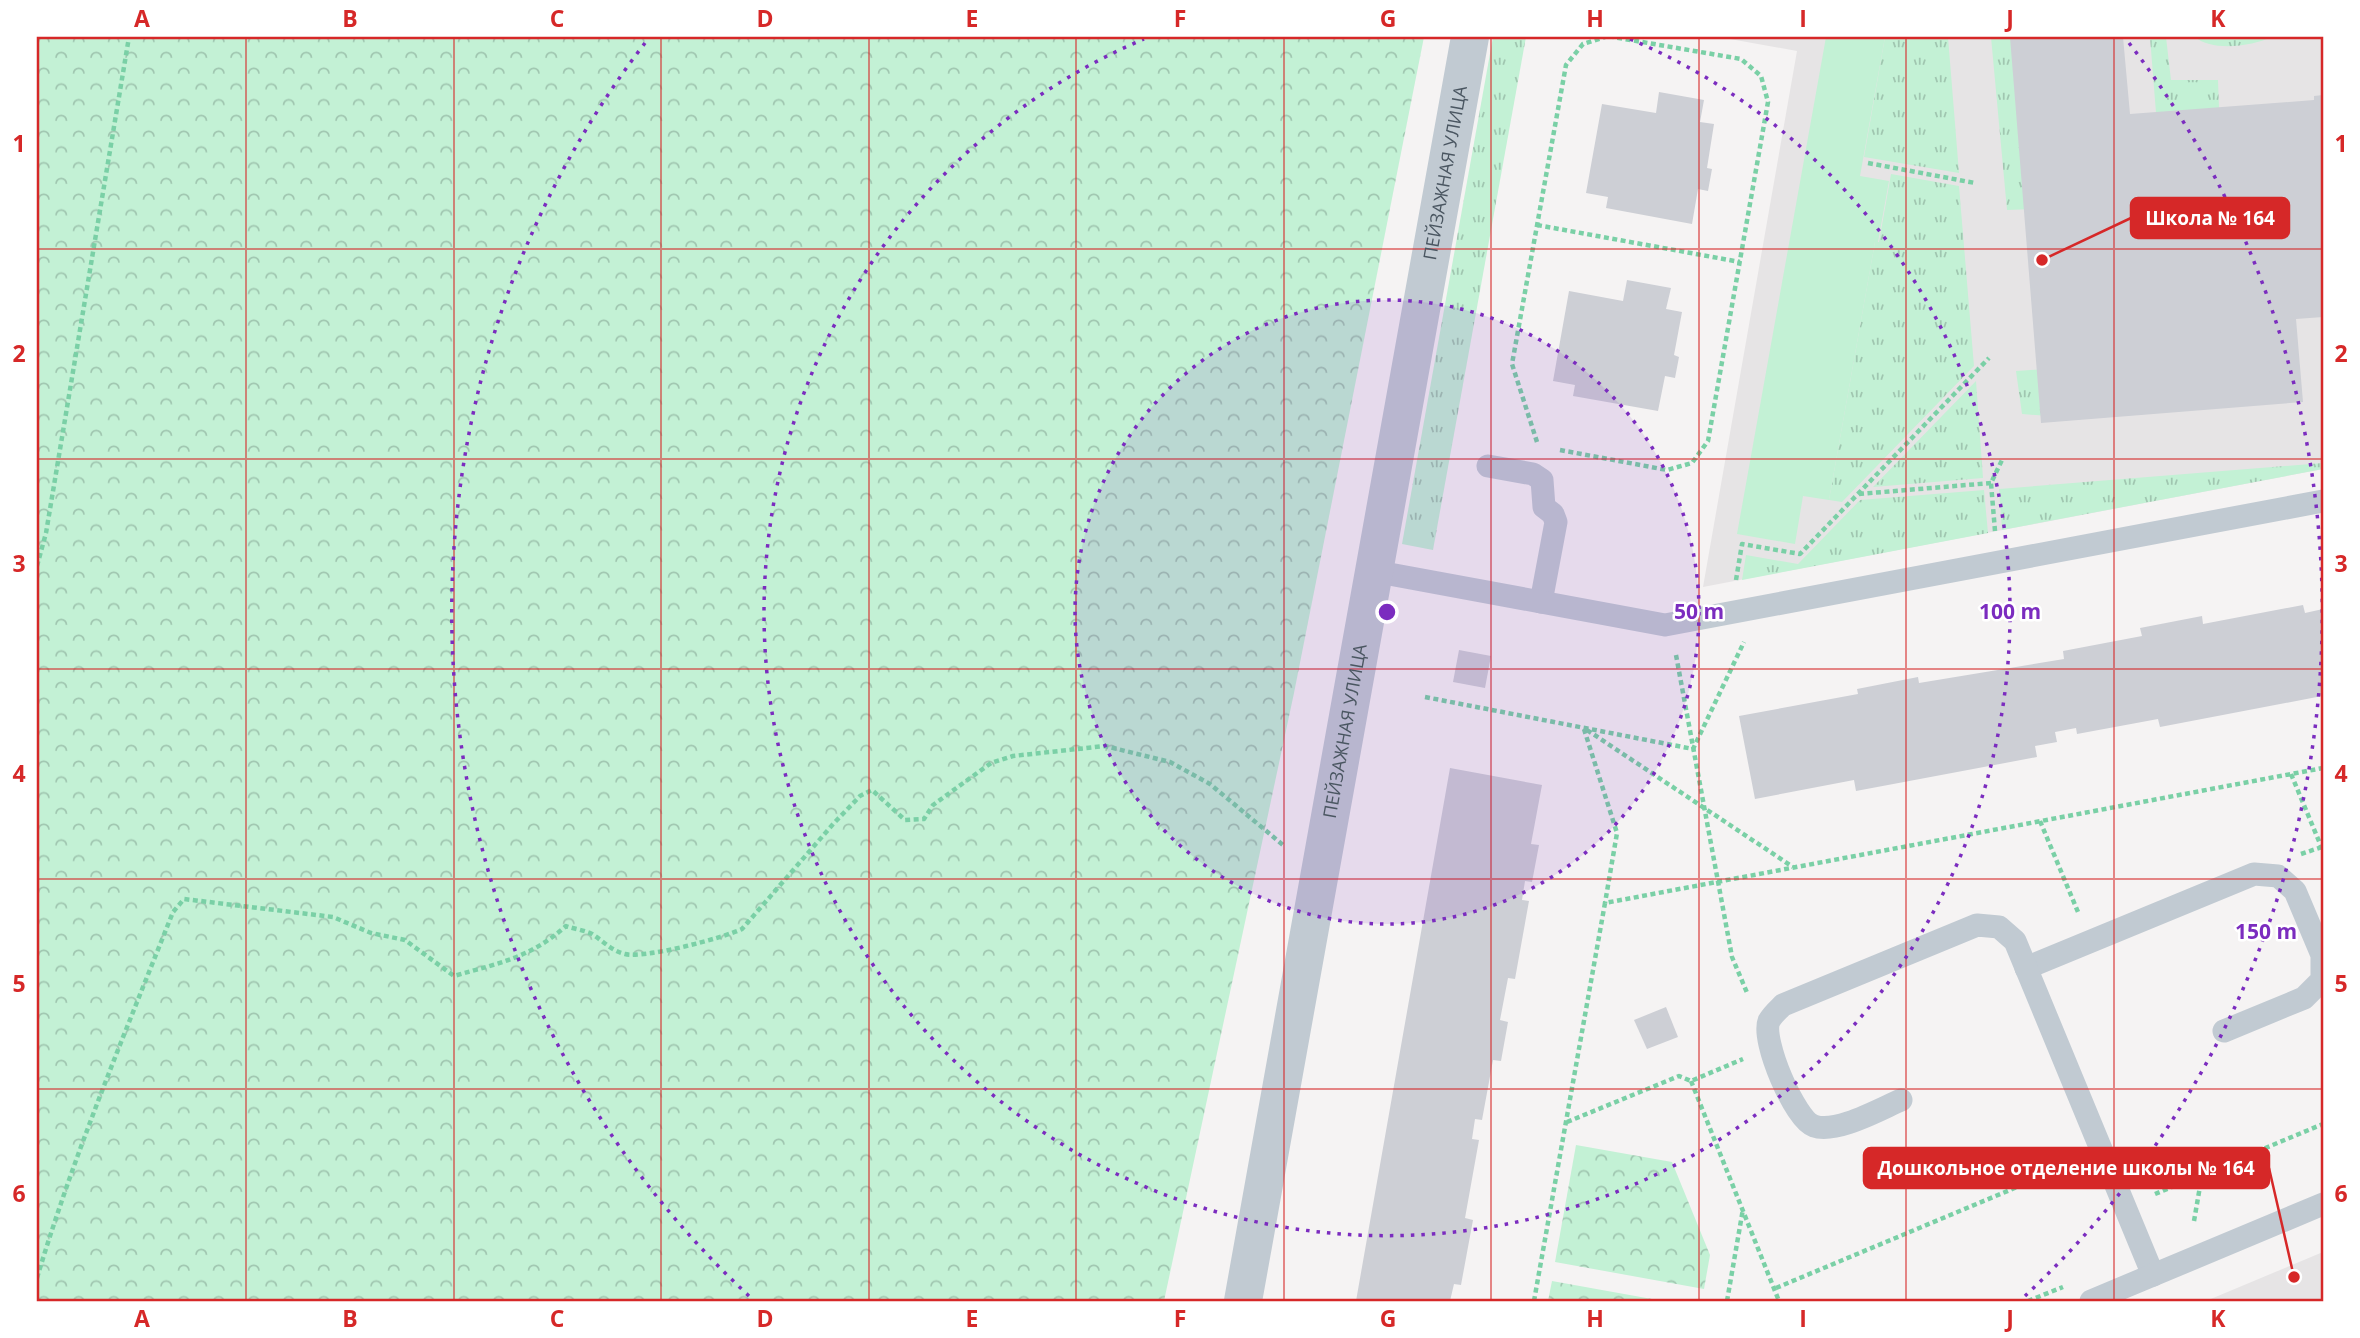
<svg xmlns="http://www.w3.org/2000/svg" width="2360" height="1338" viewBox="0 0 2360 1338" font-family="'Open Sans',sans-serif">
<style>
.education{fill:#e6e4e5}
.grass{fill:url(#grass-tufts)}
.forest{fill:url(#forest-crowns)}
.pitch{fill:#c3f1d5}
.building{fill:#cdcfd5}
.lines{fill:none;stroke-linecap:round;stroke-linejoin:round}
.path{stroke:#7ad0a6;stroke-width:4.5;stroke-dasharray:5 3.5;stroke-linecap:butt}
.service{stroke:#c1cad2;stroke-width:23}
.minor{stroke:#c1cad2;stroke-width:38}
.grid{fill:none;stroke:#d62828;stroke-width:2;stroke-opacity:0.55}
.ring{fill:none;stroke:#7b2cbf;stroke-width:3.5;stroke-dasharray:3.5 7}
.labels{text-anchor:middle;stroke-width:5;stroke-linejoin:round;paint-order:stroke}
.street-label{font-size:18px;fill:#4a5661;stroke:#fff}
.centre{fill:#7b2cbf;stroke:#fff;stroke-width:3.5}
.ring-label{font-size:21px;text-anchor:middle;font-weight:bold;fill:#7b2cbf;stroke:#fff;stroke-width:5;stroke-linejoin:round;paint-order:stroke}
.leader{fill:none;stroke:#d62828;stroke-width:2.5}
.callout-dot{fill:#d62828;stroke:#fff;stroke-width:2.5}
.callout{fill:#d62828;stroke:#d62828;stroke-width:2.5}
.callout-label{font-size:19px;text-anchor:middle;font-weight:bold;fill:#fff}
.neatline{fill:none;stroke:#d62828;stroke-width:2.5}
.grid-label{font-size:23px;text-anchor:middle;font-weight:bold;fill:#d62828}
</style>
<defs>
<pattern id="grass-tufts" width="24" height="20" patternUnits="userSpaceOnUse" patternTransform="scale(1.75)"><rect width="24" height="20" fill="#c3f1d5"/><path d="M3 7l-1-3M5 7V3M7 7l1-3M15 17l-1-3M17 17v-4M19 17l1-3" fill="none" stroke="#a0c6b0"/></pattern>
<pattern id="forest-crowns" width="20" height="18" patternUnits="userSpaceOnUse" patternTransform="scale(1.75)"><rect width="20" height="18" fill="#c3f1d5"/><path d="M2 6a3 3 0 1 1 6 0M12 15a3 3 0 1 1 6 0" fill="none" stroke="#a0c6b0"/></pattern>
</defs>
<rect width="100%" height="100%" fill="#f5f3f3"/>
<g class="education">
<path d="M1719,37H2323V469L1703,587L1797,51Z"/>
<path d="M2323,1252V1301H2206Z"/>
</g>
<g class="grass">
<path d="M1493,37H1526L1433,550L1402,544Z"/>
<path d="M1885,37H1948L1959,173L1864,157Z"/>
<path d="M1991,37H2020L2034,209L2007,210Z"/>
<path d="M2150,37H2166L2171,80H2218L2219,108L2156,113Z"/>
<path d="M2195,37H2272C2253,46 2212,52 2195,37Z"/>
<path d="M1891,174L1959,186L1974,366L1842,502L1829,500L1875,242H1879Z"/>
<path d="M2045,369L2049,416L2022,414L2016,371Z"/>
<path d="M1976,381L1983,478L1873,487Z"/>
<path d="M2323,463V469L2002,530L1999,489Z"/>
<path d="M1984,490L1988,533L1742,580L1746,555L1798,564L1860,500Z"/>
</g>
<g class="forest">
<path d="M37,37H1424L1294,693L1164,1301H37Z"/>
<path d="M1576,1145L1672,1162L1710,1255L1704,1289L1555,1262Z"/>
<path d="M1552,1281L1663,1301H1548Z"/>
</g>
<path class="pitch" d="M1826,37H1885L1860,176L1889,181L1878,242H1875L1829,500L1803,496L1795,544L1737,534Z"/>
<g class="building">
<path d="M2010,37H2123L2130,114L2314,100V96L2323,95V317L2296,319L2303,402L2041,423Z"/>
<path d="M1659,92L1704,100L1700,122L1714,124L1707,168L1712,169L1708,191L1698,189L1692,224L1606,208L1608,197L1586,193L1602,104L1656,113Z"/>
<path d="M1627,280L1671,288L1666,309L1682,312L1674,355L1679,357L1675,378L1665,376L1658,411L1573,396L1575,385L1553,381L1569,291L1623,301Z"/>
<path d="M2303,605L2305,613L2323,609L2322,696L2160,727L2158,719L2077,734L2076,728L2055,732L2057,742L2035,746L2037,757L1856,791L1854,780L1755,799L1739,716L1858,694L1857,689L1918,677L1919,683L2064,659L2063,651L2142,636L2140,628L2202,616L2203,624Z"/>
<path d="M1459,650L1491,656L1485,688L1453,682Z"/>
<path d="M1450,768L1542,785L1531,844L1539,845L1532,882L1525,881L1522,900L1529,901L1515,979L1508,978L1500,1020L1508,1022L1501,1061L1493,1060L1482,1120L1475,1119L1472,1139L1479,1140L1465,1218L1473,1220L1461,1285L1454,1284L1450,1301H1356Z"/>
<path d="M1666,1007L1678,1037L1647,1049L1634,1020Z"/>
</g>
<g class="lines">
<g class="path">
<path d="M1868,163L1975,183"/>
<path d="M1537,225L1740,262"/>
<path d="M1537,442L1512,364L1566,65L1583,44L1605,37"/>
<path d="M1560,450L1667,470L1692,463L1708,441L1768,102L1761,76L1741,59L1613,37"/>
<path d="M1859,494L1991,483"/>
<path d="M1995,531L1991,483L2002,460"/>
<path d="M37,566L46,533L129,37"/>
<path d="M1736,580L1742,544L1800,554L1989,358"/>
<path d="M1676,655L1732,957L1748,995"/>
<path d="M1425,697L1693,749L1744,642"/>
<path d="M1584,729L1617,833L1605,903"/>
<path d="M1587,730L1793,867"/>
<path d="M2291,774L2321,846"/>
<path d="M2040,821L2078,912"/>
<path d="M2301,854L2322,847"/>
<path d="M1691,1081L1779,1301"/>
<path d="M1567,1122L1679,1076L1691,1081L1743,1059"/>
<path d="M2155,1194L2323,1124"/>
<path d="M2194,1221L2202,1175"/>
<path d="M37,1278C74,1154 125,1033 173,912L184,899L333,917L371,933L405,940L454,976C499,963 530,958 566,926C574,929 584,930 592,934C603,941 612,951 625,954C644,959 723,938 742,929L834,823L860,796L872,790L905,820L924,819L933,805L991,763L1013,756L1105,746L1170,762L1210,784L1283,845"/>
<path d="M1776,1288L2072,1164"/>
<path d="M1534,1301L1605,903L2323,768"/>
<path d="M1727,1301L1743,1209"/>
<path d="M2028,1301L2063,1287"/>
</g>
<g class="service">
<path d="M1488,466L1533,474L1542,480L1544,507L1553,514L1556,522L1541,602"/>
<path d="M1373,571L1665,625L2323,501"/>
<path d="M2026,968L2254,874L2278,876L2295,891L2322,955V980L2304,998L2224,1031"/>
<path d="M1901,1100C1880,1109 1836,1134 1814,1126C1795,1120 1761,1040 1769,1021C1772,1015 1779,1009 1783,1005L1977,925L1999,927L2015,941L2153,1275"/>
<path d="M2091,1301L2323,1204"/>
</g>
<path class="minor" id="s1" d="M1243,1301L1470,37"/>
</g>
<path class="grid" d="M246,37V1301M454,37V1301M661,37V1301M869,37V1301M1076,37V1301M1284,37V1301M1491,37V1301M1699,37V1301M1906,37V1301M2114,37V1301M37,249H2323M37,459H2323M37,669H2323M37,879H2323M37,1089H2323"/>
<circle cx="1387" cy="612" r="312" fill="#7b2cbf" fill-opacity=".12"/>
<g class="ring">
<circle cx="1387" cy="612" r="312"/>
<path d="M1630 39A623 623 0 1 1 1144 39"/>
<path d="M749 1296A935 935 0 0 1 645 43M2129 43A935 935 0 0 1 2025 1296"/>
</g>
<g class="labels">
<g class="street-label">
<text dy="6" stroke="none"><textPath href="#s1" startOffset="1146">ПЕЙЗАЖНАЯ УЛИЦА</textPath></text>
<text dy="6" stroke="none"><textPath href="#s1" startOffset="579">ПЕЙЗАЖНАЯ УЛИЦА</textPath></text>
</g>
</g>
<circle cx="1387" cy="612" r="10" class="centre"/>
<g class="ring-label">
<text x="1699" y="619">50 m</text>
<text x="2010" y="619">100 m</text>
<text x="2266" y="939">150 m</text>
</g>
<path class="leader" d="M2042 260L2131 218M2294 1277L2269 1168"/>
<g class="callout-dot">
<circle cx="2042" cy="260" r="7"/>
<circle cx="2294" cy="1277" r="7"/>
</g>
<g class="callout">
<rect x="2131" y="198" width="158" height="40" rx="7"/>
<rect x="1864" y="1148" width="405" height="40" rx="7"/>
</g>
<g class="callout-label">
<text x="2210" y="225">Школа № 164</text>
<text x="2066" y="1175">Дошкольное отделение школы № 164</text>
</g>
<rect width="2360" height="1338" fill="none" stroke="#ffffff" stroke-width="77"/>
<rect x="38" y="38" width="2284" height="1262" class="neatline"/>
<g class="grid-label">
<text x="142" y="27">A</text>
<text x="350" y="27">B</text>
<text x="557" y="27">C</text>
<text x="765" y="27">D</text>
<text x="972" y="27">E</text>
<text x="1180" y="27">F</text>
<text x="1388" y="27">G</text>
<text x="1595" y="27">H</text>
<text x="1803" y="27">I</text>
<text x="2010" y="27">J</text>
<text x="2218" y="27">K</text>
<text x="19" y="152">1</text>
<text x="2341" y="152">1</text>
<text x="19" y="362">2</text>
<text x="2341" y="362">2</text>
<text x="19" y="572">3</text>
<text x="2341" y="572">3</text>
<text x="19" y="782">4</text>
<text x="2341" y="782">4</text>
<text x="19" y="992">5</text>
<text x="2341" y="992">5</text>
<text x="19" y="1202">6</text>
<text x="2341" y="1202">6</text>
<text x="142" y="1327">A</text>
<text x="350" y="1327">B</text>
<text x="557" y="1327">C</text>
<text x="765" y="1327">D</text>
<text x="972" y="1327">E</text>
<text x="1180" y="1327">F</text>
<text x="1388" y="1327">G</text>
<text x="1595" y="1327">H</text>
<text x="1803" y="1327">I</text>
<text x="2010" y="1327">J</text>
<text x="2218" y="1327">K</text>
</g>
</svg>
